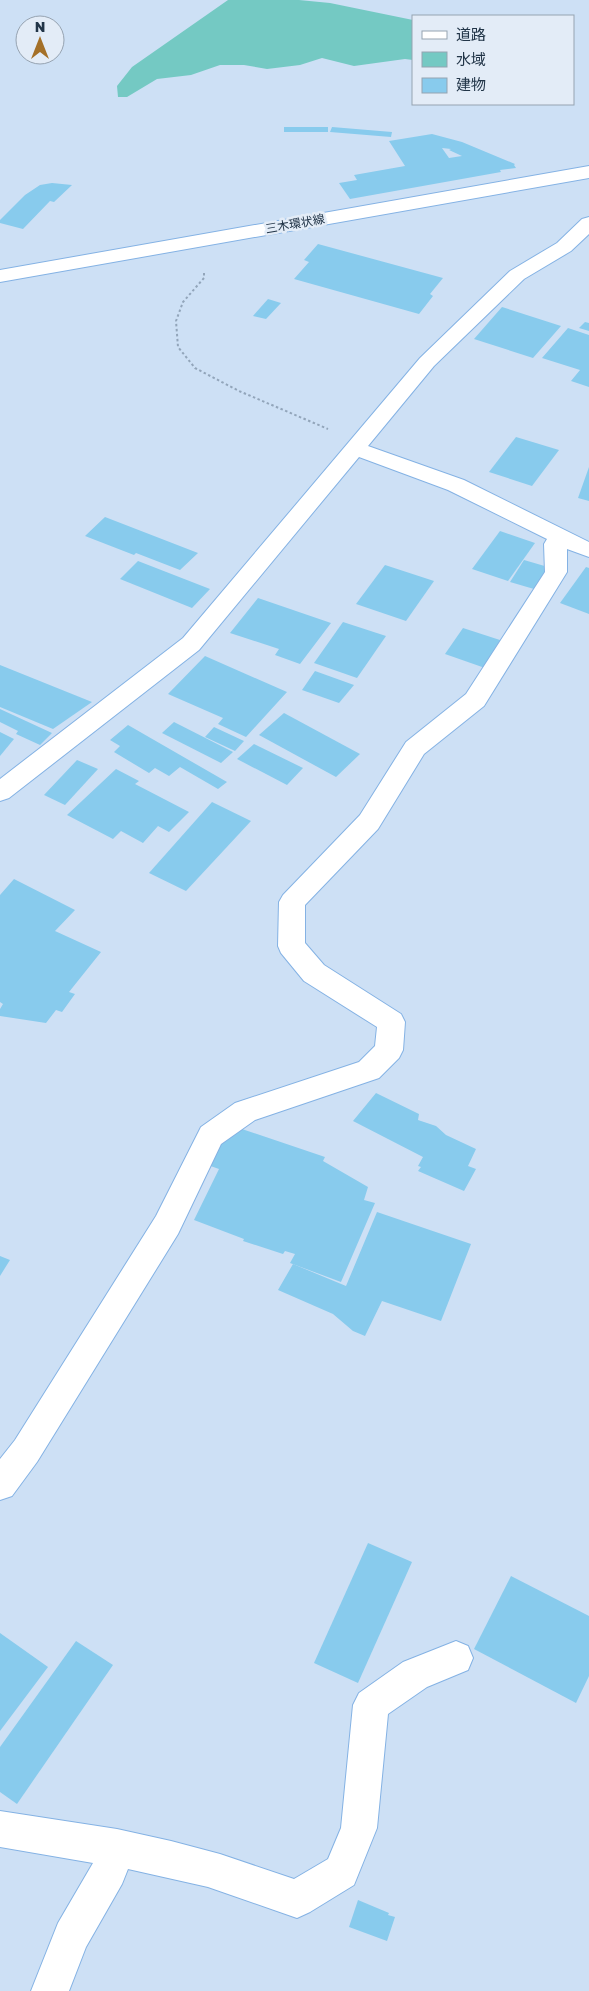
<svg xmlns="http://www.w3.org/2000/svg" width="589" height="1991" viewBox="0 0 589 1991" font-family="'Golos Text','Noto Sans JP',sans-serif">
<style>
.water{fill:#74c9c3}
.building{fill:#88cbed;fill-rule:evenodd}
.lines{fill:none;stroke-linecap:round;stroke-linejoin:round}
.minor-casing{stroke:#84b2e4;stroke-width:2}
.secondary-casing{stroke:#84b2e4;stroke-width:2}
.path{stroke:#92a5ba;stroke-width:2;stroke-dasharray:2.5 2.5;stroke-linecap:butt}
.minor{fill:#fff;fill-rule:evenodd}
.secondary{fill:#fff;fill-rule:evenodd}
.labels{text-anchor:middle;stroke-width:5;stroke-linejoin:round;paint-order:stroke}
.far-street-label{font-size:12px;fill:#223548;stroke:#e3ecf7}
</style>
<rect width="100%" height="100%" fill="#cde0f5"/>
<path class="water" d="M228,0H299L330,3L413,20V60L405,59L354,66L322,58L300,65L267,69L244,65H220L191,75L157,79L127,97H118L117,86L132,67Z"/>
<g class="building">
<rect x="284" y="127" width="44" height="5"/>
<path d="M332,127L392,132L391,137L330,132Z"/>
<path d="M432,134L462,142L515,164L514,165L516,168L500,170L501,172L350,199L339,183L357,180L354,175L405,166L389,141ZM442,148L451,149L449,150L462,156L449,158Z"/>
<path d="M52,183L72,185L54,202L50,201L23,229L0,223V220L25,195L40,185Z"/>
<path d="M318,244L443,278L430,294L433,296L419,314L294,279L309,262L304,260Z"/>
<path d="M268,299L281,303L266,319L253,316Z"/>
<path d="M502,307L561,326L533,358L474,339Z"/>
<path d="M585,322L589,323V331L579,328Z"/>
<path d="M568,328L589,335V387L571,381L580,370L542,358Z"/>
<path d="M516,437L559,450L532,486L489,472Z"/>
<path d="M589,467V501L578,498Z"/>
<path d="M105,517L198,553L180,570L136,553L134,555L85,536Z"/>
<path d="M500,531L535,543L508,581L472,569Z"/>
<path d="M524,560L548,567L534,589L510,582Z"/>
<path d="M138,561L210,589L192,608L120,579Z"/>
<path d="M385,565L434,581L406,621L356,604Z"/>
<path d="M586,567L589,568V614L560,603Z"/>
<path d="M258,598L331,623L300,664L275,655L279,649L230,633Z"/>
<path d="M343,622L386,636L357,678L314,663Z"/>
<path d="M463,628L503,641L485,668L445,654Z"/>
<path d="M205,656L287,692L246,737L218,724L223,718L168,694Z"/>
<path d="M0,665L92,702L53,729L0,707Z"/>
<path d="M315,671L354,685L339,703L302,690Z"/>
<path d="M0,709L52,733L40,745L16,734L18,731L0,722Z"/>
<path d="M284,713L360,754L336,777L259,735Z"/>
<path d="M174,722L233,752L221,763L162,733Z"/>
<path d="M128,725L227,782L218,789L180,767L169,776L155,768L149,773L114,752L120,746L110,740Z"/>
<path d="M214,727L244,741L235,751L205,737Z"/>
<path d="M0,732L14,739L0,756Z"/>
<path d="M254,744L303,768L287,785L237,759Z"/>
<path d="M77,760L98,769L65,805L44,795Z"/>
<path d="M116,769L139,781L135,784L189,812L169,832L158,826L143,843L121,831L113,839L67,815Z"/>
<path d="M212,802L251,821L186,891L149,873Z"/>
<path d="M14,879L75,910L55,931L101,952L69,992L75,994L62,1012L56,1010L46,1023L0,1016V1009L3,1004L0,1002V895Z"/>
<path d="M376,1093L419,1114L418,1120L436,1126L446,1135L476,1149L468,1166L476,1169L464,1191L418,1171L421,1167L418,1166L423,1157L353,1121Z"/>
<path d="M230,1125L325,1157L323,1161L368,1187L364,1200L375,1203L341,1282L290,1263L295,1254L285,1251L283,1254L243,1241L244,1239L194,1220L219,1169L202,1163Z"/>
<path d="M377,1212L471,1244L441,1321L382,1301L365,1336L353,1331L333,1314L278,1290L293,1264L346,1286Z"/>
<path d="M0,1256L10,1260L0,1276Z"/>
<path d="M368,1543L412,1562L358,1683L314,1663Z"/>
<path d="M511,1576L589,1616V1676L576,1703L474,1649Z"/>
<path d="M0,1633L48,1667L0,1731Z"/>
<path d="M76,1641L113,1665L17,1804L0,1792V1747Z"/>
<path d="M358,1900L389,1913L388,1915L395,1917L387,1941L349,1927Z"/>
</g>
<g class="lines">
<g class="minor-casing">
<g id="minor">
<path d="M589,217V234L571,251L524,279L434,366L368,446L464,480L589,542V557L567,549V572L484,706L424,754L378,829L305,905V943L324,965L401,1014L405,1022L403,1050L399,1058L379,1078L255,1120L221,1144L178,1234L37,1462L12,1496L0,1500V1459L15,1440L156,1216L201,1127L235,1103L359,1062L375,1046L377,1027L304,981L281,953L278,946L279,902L283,895L360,815L406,742L466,694L545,572L544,544L547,539L448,490L359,457L199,650L9,798L0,801V779L183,638L420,358L510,271L557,243L582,219Z"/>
<path d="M456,1641L468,1646L473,1658L468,1670L427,1687L388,1714L377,1828L354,1885L310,1912L297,1918L208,1887L128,1869L122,1884L86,1947L69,1991H31L58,1923L93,1863L0,1847V1811L117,1829L171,1841L220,1854L294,1879L328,1859L341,1828L353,1705L359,1693L403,1662Z"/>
</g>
</g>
<g class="secondary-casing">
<path id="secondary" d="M589,166V178L0,282V270Z"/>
</g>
<path class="path" d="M204,273V278L183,302L176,321L178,347L195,368L239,391L328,429"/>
<use href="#minor" class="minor"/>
<use href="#secondary" class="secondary"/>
</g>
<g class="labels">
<g class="far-street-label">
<text transform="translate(295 224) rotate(-10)" y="4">三木環状線</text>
</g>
</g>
<rect x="412" y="15" width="162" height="90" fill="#e3ecf7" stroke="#96a3b1"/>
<rect x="422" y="31" width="25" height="8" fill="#ffffff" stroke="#96a3b1"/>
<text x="456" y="40" font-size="15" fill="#223548">道路</text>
<rect x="422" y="52" width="25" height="15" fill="#74c9c3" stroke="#96a3b1"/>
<text x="456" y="65" font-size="15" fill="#223548">水域</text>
<rect x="422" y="78" width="25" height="15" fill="#88cbed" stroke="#96a3b1"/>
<text x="456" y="90" font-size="15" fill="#223548">建物</text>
<g transform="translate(40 40)"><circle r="24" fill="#e3ecf7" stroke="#96a3b1"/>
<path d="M0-4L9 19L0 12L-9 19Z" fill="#a47028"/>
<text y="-8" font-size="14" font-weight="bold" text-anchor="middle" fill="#223548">N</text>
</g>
</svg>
